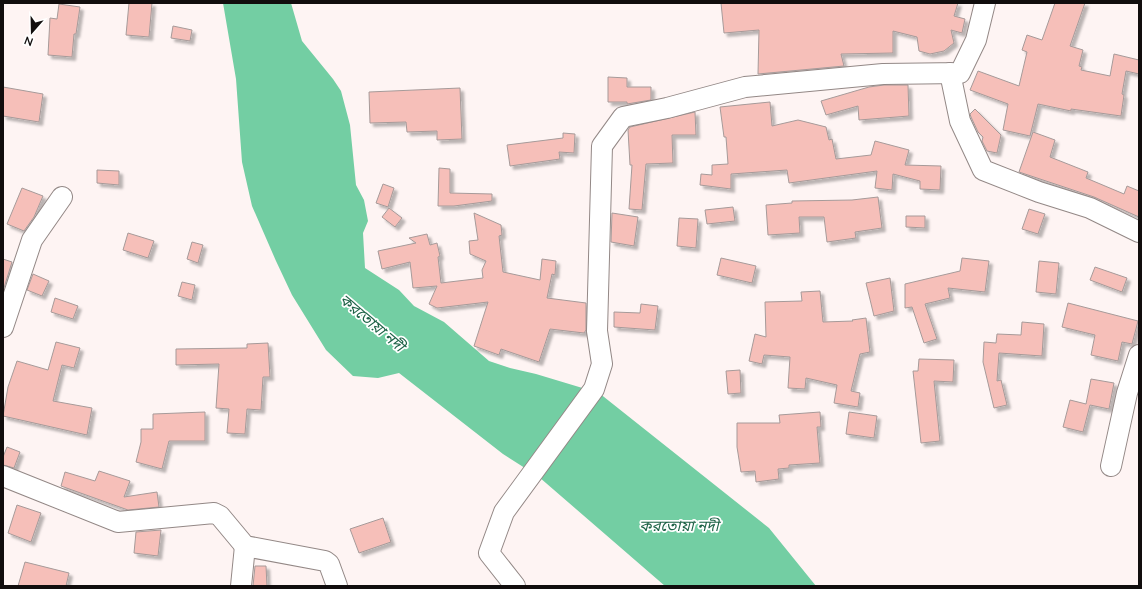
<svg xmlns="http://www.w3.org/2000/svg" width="1142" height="589" viewBox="0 0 1142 589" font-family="Lato,'Noto Sans Bengali',sans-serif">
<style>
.water{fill:#73cea3}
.building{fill:#f6bfb9;stroke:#a69a99;filter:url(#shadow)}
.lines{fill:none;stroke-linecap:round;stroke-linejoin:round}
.minor-casing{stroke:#938886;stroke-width:22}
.minor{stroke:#fff;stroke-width:20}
.labels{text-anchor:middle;stroke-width:3.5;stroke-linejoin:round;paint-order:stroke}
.water-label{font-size:15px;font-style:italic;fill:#1d6246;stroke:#fff}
</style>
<defs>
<filter id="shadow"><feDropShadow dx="3.5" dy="3.5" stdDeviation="1" flood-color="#0004"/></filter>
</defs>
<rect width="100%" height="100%" fill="#fef4f3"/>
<path class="water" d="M223,3H291L302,41L333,79L341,91L350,125L356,185L364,200L368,221L363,233L365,268L399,290L414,306L444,322L489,361L510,368L536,374L599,393L769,528L816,586H665L539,477L503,454L399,373L378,378L353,376L326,350L292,295L276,261L252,206L242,162L236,79Z"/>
<g class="building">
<path d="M129,3H152L149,37L126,35Z"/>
<path d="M721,3H958L954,16L965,19L962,33L951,30L954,43L944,51L930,54L919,51L917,37L893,31V53L841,54L844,66L758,74L759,30L724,33Z"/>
<path d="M1055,3H1085L1070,46L1083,50L1079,66L1082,67L1081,70L1110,76L1114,54L1139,60V74L1126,71L1122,94L1124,95L1121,116L1071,109V111L1038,104L1030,136L1003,130L1008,104L970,90L978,71L1019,86L1027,52L1022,50L1027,35L1042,40Z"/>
<path d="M59,4L80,7L76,34H74L72,57L48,55L50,18L57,19Z"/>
<path d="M173,26L192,30L190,41L171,38Z"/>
<path d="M608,77L627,78V87H651V100L627,104V102H608Z"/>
<path d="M884,85H908L909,116L859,120L858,106L826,115L821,101L869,87Z"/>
<path d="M3,87L43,94L39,122L3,116Z"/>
<path d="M460,88L462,139L437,140V131L407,132L406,122L370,123L369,92Z"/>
<path d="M770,102L772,126L798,120L826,127L829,140L832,139L836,159L871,155L875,141L909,150L905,165L941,166L940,190L920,189V181L893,174L892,190L875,188L877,171L789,183L787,170L731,174V189L700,185L701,174L712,175V165L728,164L726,137H724L720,107Z"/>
<path d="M975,109L1001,135L997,153L987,151L982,141L983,137L978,132L971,117L970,114Z"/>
<path d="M695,112L696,135H672L673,163L646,164L642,210L629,209L632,165H630L628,130L630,127Z"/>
<path d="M1033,132L1055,140L1050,157L1088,172L1086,178L1124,194L1127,186L1139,191V217L1094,197L1019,172Z"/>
<path d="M563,133L575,134L574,153L559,152L560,159L510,166L507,145L563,138Z"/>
<path d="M439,168L450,169V193L492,194V201L454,206H438Z"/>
<path d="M97,170L119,171V185L97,183Z"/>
<path d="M383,184L394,188L388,207L376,203Z"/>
<path d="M22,188L43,196L34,217L24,231L7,224Z"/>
<path d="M878,197L882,228L855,232L856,238L827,242L824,217H799L800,233L768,235L766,205L792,203V201L852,200Z"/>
<path d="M733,207L735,221L707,224L705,210Z"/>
<path d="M389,208L402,218L395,227L382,217Z"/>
<path d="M1029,209L1045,214L1038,234L1022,229Z"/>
<path d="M474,213L501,225L502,235L499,236L503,272L540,280L542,259L556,261L555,275L552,274L547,298L586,303V330L584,333L550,329L539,362L501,349L499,355L474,346L488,302L437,308L429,304L437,286L413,288L410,262L382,269L378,251L416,243L409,238L427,234L430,245L437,243L440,256L438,257L441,283L483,278L482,270L486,261L470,254L469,241L478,240Z"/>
<path d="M612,213L638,217L634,246L611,242Z"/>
<path d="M906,216H925V228L906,227Z"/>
<path d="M679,218L698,219L696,248L677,246Z"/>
<path d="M128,233L154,241L148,258L123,250Z"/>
<path d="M192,242L203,245L198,263L187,259Z"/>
<path d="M721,258L756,266L752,283L717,275Z"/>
<path d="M962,258L989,261L985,292L948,288L950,298L925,304L937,339L924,343L912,307L905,308V284L960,271Z"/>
<path d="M3,259L12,262L3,291Z"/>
<path d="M1039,261L1059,263L1056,294L1036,292Z"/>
<path d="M1095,267L1127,278L1122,292L1090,280Z"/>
<path d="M33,274L49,281L42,296L27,290Z"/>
<path d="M890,278L894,311L874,316L866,283Z"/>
<path d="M182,282L195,285L192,300L178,296Z"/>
<path d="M820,291L823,322L853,321L852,320L866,318L870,352L860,354L851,391L860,393L858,407L834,403L837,385L806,378L805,389L788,388L790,357L764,355L762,364L749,361L755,334L766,337L765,302L802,301L801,292Z"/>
<path d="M55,298L78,306L73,319L51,312Z"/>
<path d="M1068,303L1138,321L1132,344L1122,342L1118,361L1091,355L1095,335L1062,327Z"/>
<path d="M641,304L658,306L655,330L614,327V312L640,313Z"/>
<path d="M1022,322L1044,324L1042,356L999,353L997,381L1001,380L1007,405L994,408L983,362L984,342L996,343L997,334L1021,335Z"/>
<path d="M56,342L80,348L74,368L62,365L53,401L92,408L87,435L3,416L8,387L17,361L48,370Z"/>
<path d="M268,343L270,377H263L261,410L247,409L245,434L227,433L229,409L216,408L219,364L176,365V349L247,348V344Z"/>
<path d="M919,359L954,360L953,382L934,381L940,441L921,443L913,371H918Z"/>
<path d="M740,370L741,393L728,394L726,371Z"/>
<path d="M1091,379L1114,383L1109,409L1090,405L1083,432L1063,427L1070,400L1086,404Z"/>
<path d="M205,412V441H169L162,469L136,462L141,442V429H153V414Z"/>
<path d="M820,412L821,427H817L820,463L789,465V468L778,469L779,479L756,482L755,471L741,472L737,447V423H780L779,415Z"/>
<path d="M849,412L877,416L874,438L846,434Z"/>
<path d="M7,447L20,452L14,468L3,465V457Z"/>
<path d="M99,471L130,481L124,497L157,492L159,507L128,510L61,486L65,472L95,481Z"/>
<path d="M17,505L41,513L31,542L8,533Z"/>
<path d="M383,518L391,542L359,553L350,529Z"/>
<path d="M161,530L158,556L134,553L136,532Z"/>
<path d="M25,562L69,573L66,586H18Z"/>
<path d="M255,566H266L267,586H253Z"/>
</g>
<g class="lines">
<g class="minor-casing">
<g id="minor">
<path d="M950,73L960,121L983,170L1039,192L1090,208L1139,232"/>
<path d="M3,327L32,240L62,197"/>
<path d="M1111,466L1127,393L1139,355"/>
<path d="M3,476L118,522L214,513L220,516L245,546L325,561L329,564L337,586"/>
<path d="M241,586L245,546"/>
<path d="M515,586L489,553L504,512L594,389L602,364L597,331L602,146L623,117L667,108L745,87L883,74L960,73L976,40L985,3"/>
</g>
</g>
<use href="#minor" class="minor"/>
</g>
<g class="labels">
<g class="water-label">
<text transform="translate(372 323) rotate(40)" y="5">করতোয়া নদী</text>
<text x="679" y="531">করতোয়া নদী</text>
</g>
</g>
<rect width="1142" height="589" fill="none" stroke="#110d0d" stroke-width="8"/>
<g transform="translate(32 32) rotate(200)" stroke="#ffffff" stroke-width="3" paint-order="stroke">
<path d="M0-3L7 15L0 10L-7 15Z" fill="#110d0d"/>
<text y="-6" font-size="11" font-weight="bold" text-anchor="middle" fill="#110d0d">N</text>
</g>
</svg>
